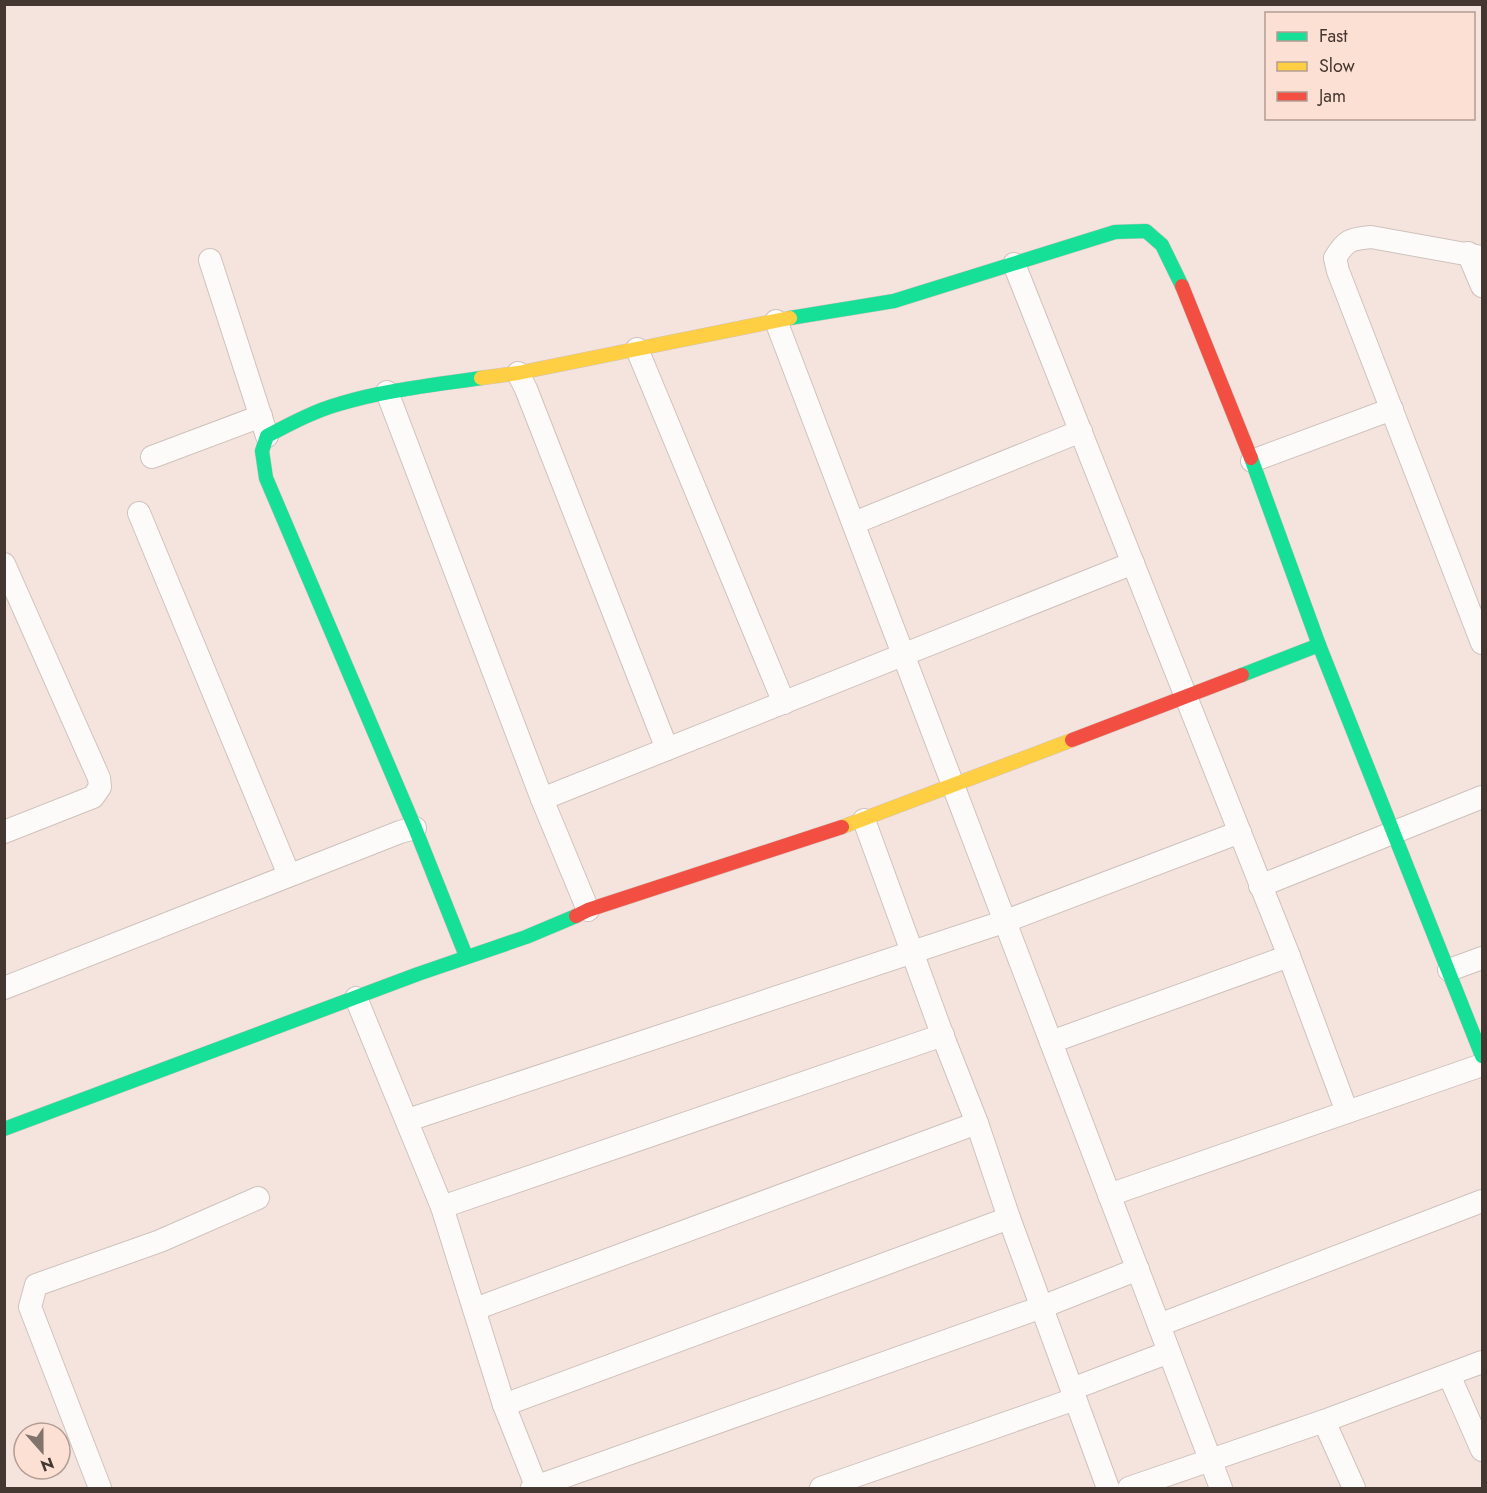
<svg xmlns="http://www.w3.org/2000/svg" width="1487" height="1493" viewBox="0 0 1487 1493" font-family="Jost,sans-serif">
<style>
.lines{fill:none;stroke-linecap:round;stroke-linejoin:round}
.street-casing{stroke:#cfc2bc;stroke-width:24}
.fast-casing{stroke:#cfc2bc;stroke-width:15}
.slow-casing{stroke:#cfc2bc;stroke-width:15}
.jam-casing{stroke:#cfc2bc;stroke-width:15}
.street{stroke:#fdfbfa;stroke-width:22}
.fast{stroke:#16e098;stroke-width:14}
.slow{stroke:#ffcf43;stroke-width:14}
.jam{stroke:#f24e42;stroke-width:14}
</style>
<rect width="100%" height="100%" fill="#f4e4dd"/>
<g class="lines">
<g class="street-casing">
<g id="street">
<path d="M1468,253L1482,286"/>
<path d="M1482,257L1371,237C1350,239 1346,240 1335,258L1338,271L1482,643"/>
<path d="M210,260L267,436"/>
<path d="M1014,264L1289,956L1347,1112"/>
<path d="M776,321L1221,1488"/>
<path d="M637,349L784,703"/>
<path d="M518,373L526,389L667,749"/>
<path d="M387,392L542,799L588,910"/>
<path d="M152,457L261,416"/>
<path d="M1252,461L1392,409"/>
<path d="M139,513L289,875"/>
<path d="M854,523L1081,431"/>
<path d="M4,564L99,778L100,787L93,797L4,832"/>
<path d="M542,799L1133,563"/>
<path d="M864,820L942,1034L977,1123L1009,1218L1108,1488"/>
<path d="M1260,886L1482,797"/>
<path d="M1449,970L1482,958"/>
<path d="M4,988L400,832L415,828"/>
<path d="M356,998L442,1207L504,1405L537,1488"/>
<path d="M1051,1042L1289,956"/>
<path d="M408,1120L1006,921L1240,832"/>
<path d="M1109,1195L1482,1065"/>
<path d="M442,1207L943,1035"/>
<path d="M475,1309L977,1123"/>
<path d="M1159,1325L1482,1201"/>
<path d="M1449,1375L1482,1450"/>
<path d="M1072,1389L1169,1352"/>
<path d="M504,1405L1009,1218"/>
<path d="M1324,1421L1354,1488"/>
<path d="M100,1488L30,1307L36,1285L160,1241L258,1198"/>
<path d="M532,1488L1042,1307L1138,1269"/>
<path d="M821,1488L1075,1399"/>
<path d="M1129,1488L1324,1421L1482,1362"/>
</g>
</g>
<g class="fast-casing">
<g id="fast">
<path d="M790,318L894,301L1115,232L1146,231L1162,245L1182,286"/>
<path d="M1251,458L1319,645L1482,1056"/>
<path d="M1242,675L1319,645"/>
<path d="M466,956L415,828L266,478L262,451L267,436C290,424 314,411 339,404C385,390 434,385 481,378"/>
<path d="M4,1129L418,974L526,937L576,916"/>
</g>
</g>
<g class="slow-casing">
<g id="slow">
<path d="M481,378L518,373L790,318"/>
<path d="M842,827L1072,740"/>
</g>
</g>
<g class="jam-casing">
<g id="jam">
<path d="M1182,286L1251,458"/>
<path d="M1072,740L1242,675"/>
<path d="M576,916L588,910L842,827"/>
</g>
</g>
<use href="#street" class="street"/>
<use href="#fast" class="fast"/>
<use href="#slow" class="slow"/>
<use href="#jam" class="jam"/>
</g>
<rect width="1487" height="1493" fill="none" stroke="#443630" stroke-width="12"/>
<rect x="1265" y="12" width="210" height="108" fill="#fde0d4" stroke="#b39c92" stroke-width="1.5"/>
<rect x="1277" y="32" width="30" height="9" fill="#16e098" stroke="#b39c92" stroke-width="1.5"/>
<text x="1319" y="42" font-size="18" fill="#443630">Fast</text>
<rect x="1277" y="62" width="30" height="9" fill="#ffcf43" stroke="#b39c92" stroke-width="1.5"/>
<text x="1319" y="72" font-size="18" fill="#443630">Slow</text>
<rect x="1277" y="92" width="30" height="9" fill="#f24e42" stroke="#b39c92" stroke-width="1.5"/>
<text x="1319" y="102" font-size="18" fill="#443630">Jam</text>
<g transform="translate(42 1451) rotate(159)"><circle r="28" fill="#fde0d4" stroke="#b39c92" stroke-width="1.5"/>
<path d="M0-4.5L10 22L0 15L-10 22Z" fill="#82736d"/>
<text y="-9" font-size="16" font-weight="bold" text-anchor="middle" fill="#443630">N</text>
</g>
</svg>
